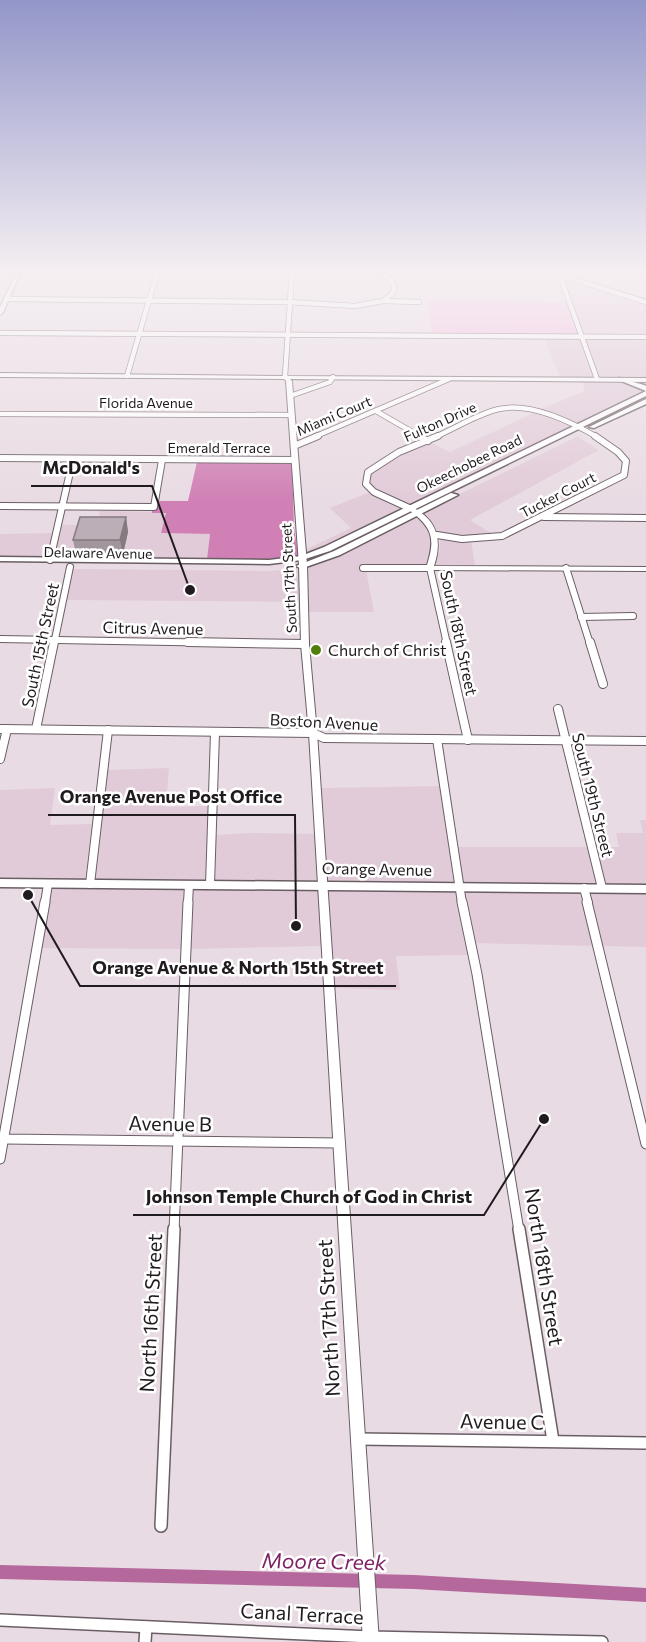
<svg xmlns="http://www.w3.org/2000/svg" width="646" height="1642" viewBox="0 0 646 1642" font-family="Commissioner,sans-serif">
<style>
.built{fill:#e1cbd8}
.green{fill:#f7bbe0}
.forest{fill:#d080b5}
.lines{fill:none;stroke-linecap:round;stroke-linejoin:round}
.canal{fill:#b5689b;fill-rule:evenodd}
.minor-far4-casing{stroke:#6a5e65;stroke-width:6}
.minor-far3-casing{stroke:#6a5e65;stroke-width:8}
.minor-far2-casing{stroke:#6a5e65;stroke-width:10}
.minor-far1-casing{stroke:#6a5e65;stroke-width:11}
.minor-casing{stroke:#6a5e65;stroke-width:14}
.tertiary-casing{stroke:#6a5e65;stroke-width:2}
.secondary-casing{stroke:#6a5e65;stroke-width:3}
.minor-far4{stroke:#fff;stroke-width:4.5}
.minor-far3{stroke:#fff;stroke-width:6}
.minor-far2{stroke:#fff;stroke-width:8}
.minor-far1{stroke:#fff;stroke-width:9}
.minor{stroke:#fff;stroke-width:11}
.tertiary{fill:#fff;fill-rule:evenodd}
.secondary{fill:#fff;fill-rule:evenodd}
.wall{fill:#a2969d}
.shaded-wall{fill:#847a7f}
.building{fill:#bcaeb6;stroke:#847a7f;stroke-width:1.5}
.poi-dot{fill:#507f0b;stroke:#fff;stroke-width:2}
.labels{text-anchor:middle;stroke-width:5;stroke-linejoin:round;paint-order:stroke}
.far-street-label{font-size:14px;fill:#201b1e;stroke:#fff}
.street-label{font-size:16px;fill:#201b1e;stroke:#fff}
.poi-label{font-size:16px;fill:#201b1e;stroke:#fff;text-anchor:start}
.near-street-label{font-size:20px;fill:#201b1e;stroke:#fff}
.near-water-label{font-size:21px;font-style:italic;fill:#7f2165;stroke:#fff}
.leader{fill:none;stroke:#201b1e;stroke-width:2}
.callout-dot{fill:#201b1e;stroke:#fff;stroke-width:2}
.callout-label{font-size:18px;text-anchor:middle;font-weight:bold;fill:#201b1e;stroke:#fff;stroke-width:5;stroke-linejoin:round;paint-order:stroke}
</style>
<rect width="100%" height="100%" fill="#e9dbe3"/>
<g class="built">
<path d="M563,278L646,303V336L584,335Z"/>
<path d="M544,338L580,339L593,378L560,377Z"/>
<path d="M585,338L646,339V378H599Z"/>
<path d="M582,380L646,381V390L575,425L541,409L585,391Z"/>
<path d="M536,412L571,427L410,506L376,490L369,484L370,473L377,467L430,442L450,452Z"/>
<path d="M585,433L578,437L599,450L470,520L494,535L462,537L439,533L421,513Z"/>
<path d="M370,492L404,508L305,555V550L351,528L330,508Z"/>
<path d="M100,511L166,512L161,533L210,534L207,559L54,557L62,525H97Z"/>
<path d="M416,516L433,535L434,549L427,565L360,566V570H366L374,612H308L306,567L339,555Z"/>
<path d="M53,533L47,557H0V534Z"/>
<path d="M440,537L471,541L475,565H434L440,550Z"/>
<path d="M300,568V602L67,600L73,569L270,571Z"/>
<path d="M169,768L166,807L208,806L206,881L95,880L108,770Z"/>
<path d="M440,786L454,883L327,880L320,788Z"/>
<path d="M55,788L50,825L92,824L85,880L0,879V790Z"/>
<path d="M640,820H646V885L606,884L596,847H619L616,833H643Z"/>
<path d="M252,833L315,834L317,881H215L216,835Z"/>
<path d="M458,847H587L596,884L463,883Z"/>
<path d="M52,888L184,889L181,949L42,948Z"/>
<path d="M193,889H318L322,946L191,949Z"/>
<path d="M327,889L455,891L468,955L396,956L400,990L334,988Z"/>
<path d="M465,891L580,892L593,946L475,943Z"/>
<path d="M589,892L646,893V947L603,946Z"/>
</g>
<path class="green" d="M427,298L428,301L567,302L579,335H433Z"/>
<path class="forest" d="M197,462H292L294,527L298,554L296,557L269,560L207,559L210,534L161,533L166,513H152V509H157L158,501H188Z"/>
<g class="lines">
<path class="canal" d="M0,1565L414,1575L646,1588V1602L414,1589L0,1579Z"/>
<g class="minor-far4-casing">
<g id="minor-far4">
<path d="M559,273L597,379"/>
<path d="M560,275L646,302"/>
<path d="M6,299L289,302L355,306L383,301L393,293L394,285L389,278L379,273"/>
<path d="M383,301L419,302"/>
<path d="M0,333L646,337"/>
<path d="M127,376L157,273"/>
<path d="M285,376L292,273"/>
<path d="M290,396L330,382L333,377"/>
<path d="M376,411L421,437"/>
<path d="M0,414L292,415"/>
<path d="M314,437L449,379"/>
<path d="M435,437C456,428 477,414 499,409C531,402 571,422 597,437"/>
</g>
</g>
<g class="minor-far3-casing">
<g id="minor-far3">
<path d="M419,436L428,441"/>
<path d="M294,446L318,436"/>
<path d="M0,458L295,460"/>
<path d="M0,506L154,507L162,460"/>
<path d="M409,508L374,492L366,484L368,472L399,452L438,436"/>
<path d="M544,517L646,518"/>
<path d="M437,535L462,539L502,536L624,475L626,461L618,452L595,436"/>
<path d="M50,560L73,459"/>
<path d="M363,568H430L447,644"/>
<path d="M566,568L590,644"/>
<path d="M581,617L633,616"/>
<path d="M0,639L279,644"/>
<path d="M54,644L70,567"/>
</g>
</g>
<g class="minor-far2-casing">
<g id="minor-far2">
<path d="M188,642L305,644"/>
<path d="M446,642L468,740"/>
<path d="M590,642L603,684"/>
<path d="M558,709L602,888"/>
<path d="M0,729L313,733L324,738L646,741"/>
<path d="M36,729L54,642"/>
<path d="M437,739L462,903"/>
<path d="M0,759L7,729"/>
<path d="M90,884L108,730"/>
<path d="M210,885L215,733"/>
<path d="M584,888L588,903"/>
<path d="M45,903L48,884"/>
<path d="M188,903L189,885"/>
</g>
</g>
<g class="minor-far1-casing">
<g id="minor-far1">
<path d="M462,902L477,974L519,1231"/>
<path d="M587,902L646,1144"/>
<path d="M0,1137L4,1139L340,1143"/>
<path d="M0,1159L45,902"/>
<path d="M174,1231L188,902"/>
</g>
</g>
<g class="minor-casing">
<g id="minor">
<path d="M519,1229L553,1441"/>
<path d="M357,1439L646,1443"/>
<path d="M161,1526L174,1229"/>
<path d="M0,1620L371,1637L602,1642"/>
<path d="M145,1642L146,1627"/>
</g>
</g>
<g class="tertiary-casing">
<g id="tertiary">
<path d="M16,273H20L3,313L0,315V307Z"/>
<path d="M0,373L283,376L285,374L288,376L646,378V382L290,379L292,381L307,565L309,644L317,733L379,1642H363L309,733L301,644L299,565L286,381L284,379L0,377Z"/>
<path d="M410,506C437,519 443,539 434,566L646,567V571L427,570L426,568C436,538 433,528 408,509L407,508Z"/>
</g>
</g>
<g class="secondary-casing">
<g id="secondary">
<path d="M619,378L644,385L646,386V396L330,551L302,560L269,564L0,561V557L269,560L301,556L324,547L646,391L619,380Z"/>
<path d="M646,399V404L594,428L589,427Z"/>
<path d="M451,493L458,495L340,555L303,568H300L296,566L334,551Z"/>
<path d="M0,879L646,885V893L0,887Z"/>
</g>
</g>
<use href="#minor-far4" class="minor-far4"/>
<use href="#minor-far3" class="minor-far3"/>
<use href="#minor-far2" class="minor-far2"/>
<use href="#minor-far1" class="minor-far1"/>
<use href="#minor" class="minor"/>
<use href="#tertiary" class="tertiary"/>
<use href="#secondary" class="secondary"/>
</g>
<path class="wall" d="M126,517L128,532L123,554H76L73,540Z"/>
<path class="shaded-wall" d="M126,517L128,532L123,554L120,540Z"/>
<path class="building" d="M80,517H126L120,540H73Z"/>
<linearGradient id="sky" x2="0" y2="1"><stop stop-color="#9396c9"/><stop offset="0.54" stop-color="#f5eff2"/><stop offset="1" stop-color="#f5eff2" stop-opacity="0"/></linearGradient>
<rect width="646" height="502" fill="url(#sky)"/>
<circle class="poi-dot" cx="316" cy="650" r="6"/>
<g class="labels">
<g class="far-street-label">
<text x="146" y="408">Florida Avenue</text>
<text transform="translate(334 416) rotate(-23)" y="5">Miami Court</text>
<text transform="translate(440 422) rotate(-24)" y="5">Fulton Drive</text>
<text x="219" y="453">Emerald Terrace</text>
<text transform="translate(469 464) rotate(-26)" y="5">Okeechobee Road</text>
<text transform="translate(558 495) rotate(-27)" y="5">Tucker Court</text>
<text transform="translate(98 553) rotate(1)" y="5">Delaware Avenue</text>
<text transform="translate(289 578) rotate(-93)" y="5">South 17th Street</text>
</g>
<g class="street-label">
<text transform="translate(153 628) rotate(1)" y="6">Citrus Avenue</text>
<text transform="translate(459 633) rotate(78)" y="6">South 18th Street</text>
<text transform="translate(40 645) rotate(-78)" y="6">South 15th Street</text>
<text transform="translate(324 722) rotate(3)" y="6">Boston Avenue</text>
<text transform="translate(593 795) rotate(76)" y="6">South 19th Street</text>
<text transform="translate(377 869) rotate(1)" y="6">Orange Avenue</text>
</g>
<g class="poi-label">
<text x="328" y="656">Church of Christ</text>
</g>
<g class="near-street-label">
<text transform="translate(170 1124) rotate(1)" y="7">Avenue B</text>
<text transform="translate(544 1267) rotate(81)" y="7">North 18th Street</text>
<text transform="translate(151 1313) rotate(-87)" y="7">North 16th Street</text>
<text transform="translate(329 1318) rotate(-93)" y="7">North 17th Street</text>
<text transform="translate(502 1422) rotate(1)" y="7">Avenue C</text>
<text transform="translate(302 1614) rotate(3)" y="7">Canal Terrace</text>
</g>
<g class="near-water-label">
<text transform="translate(324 1562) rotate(1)" y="7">Moore Creek</text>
</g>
</g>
<path class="leader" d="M190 590L152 486H31M296 926L295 815H48M28 895L80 986H396M544 1119L484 1215H133"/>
<g class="callout-dot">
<circle cx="190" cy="590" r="6"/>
<circle cx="296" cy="926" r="6"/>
<circle cx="28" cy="895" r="6"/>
<circle cx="544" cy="1119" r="6"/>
</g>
<g class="callout-label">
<text x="91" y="474">McDonald's</text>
<text x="171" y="803">Orange Avenue Post Office</text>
<text x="238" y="974">Orange Avenue &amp; North 15th Street</text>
<text x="309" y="1203">Johnson Temple Church of God in Christ</text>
</g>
</svg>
